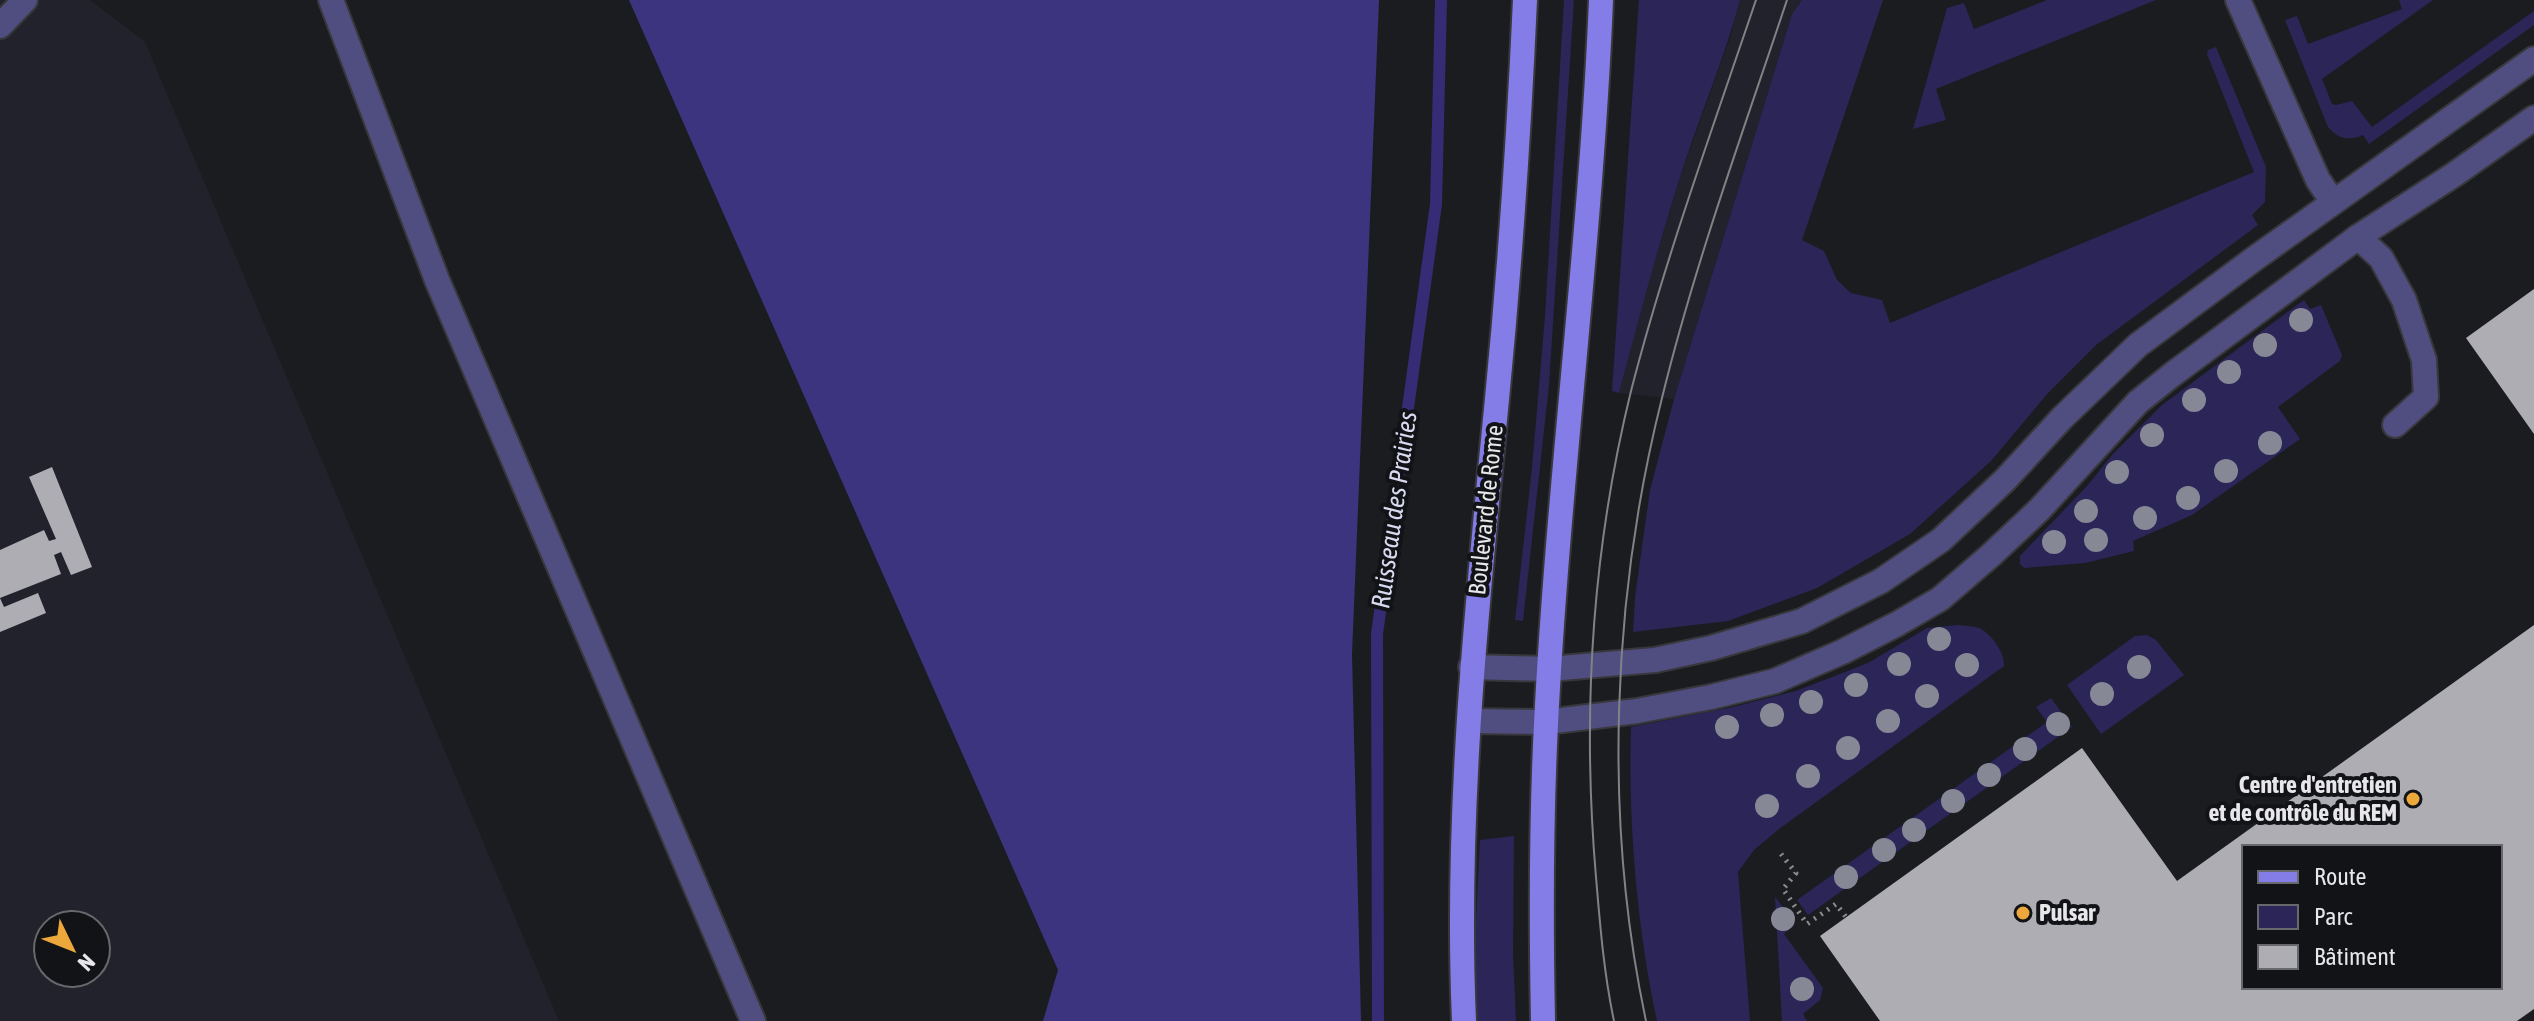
<svg xmlns="http://www.w3.org/2000/svg" width="2534" height="1021" viewBox="0 0 2534 1021" font-family="'Asap Condensed',sans-serif">
<style>
.built{fill:#22222c;fill-rule:evenodd}
.green{fill:#2b2558}
.forest{fill:#3d347f}
.lines{fill:none;stroke-linecap:round;stroke-linejoin:round}
.stream{stroke:#362b75;stroke-width:12}
.building{fill:#adadb3;fill-rule:evenodd}
.minor-casing{stroke:#38383c;stroke-width:28}
.major-casing{stroke:#38383c;stroke-width:28}
.path{stroke:#8a8b8e;stroke-width:5;stroke-dasharray:2 6;stroke-linecap:butt}
.minor{stroke:#504e80;stroke-width:24}
.major{stroke:#857de7;stroke-width:24}
.tram{stroke:#818285;stroke-width:2}
.tree{fill:#878896}
.poi-dot{fill:#eda83b;stroke:#121317;stroke-width:3}
.labels{text-anchor:middle;stroke-width:8;stroke-linejoin:round;paint-order:stroke}
.street-label{font-size:24px;fill:#e7e7ea;stroke:#121317}
.poi-label{font-size:24px;font-weight:bold;fill:#e7e7ea;stroke:#121317;text-anchor:end}
.water-label{font-size:26px;font-style:italic;fill:#d9daf0;stroke:#121317}
</style>
<rect width="100%" height="100%" fill="#1b1c20"/>
<g class="built">
<path d="M0,0H90L145,42L559,1021H0ZM48,925H96V973H48Z"/>
<path d="M1740,0H1802L1792,14L1674,399L1619,393L1644,296L1684,166L1730,38Z"/>
</g>
<g class="green">
<path d="M1564,0H1574L1549,385L1523,621L1515,620L1532,468L1545,316Z"/>
<path d="M1639,0H1740C1725,57 1701,112 1683,168C1659,243 1639,317 1619,393L1612,391Z"/>
<path d="M1802,0H1883L1802,240L1824,251L1837,280L1851,293L1882,300L1890,323L2254,172L2207,54L2208,50L2216,47L2266,167L2265,202L2252,215L2258,225L2096,345L2048,393L1991,461L1910,534L1817,588L1728,621L1633,632L1635,597L1650,490L1674,399L1792,14Z"/>
<path d="M2047,0H2156L1936,89L1946,120L1913,129L1947,8L1964,3L1974,29Z"/>
<path d="M2399,0H2433L2322,79L2332,104L2336,105L2352,101L2372,127L2534,11V25L2369,144L2363,135C2349,141 2338,139 2328,127L2285,20L2297,16L2308,44L2402,9Z"/>
<path d="M2304,300L2310,309L2321,305L2342,355L2340,361L2278,407L2300,439L2192,515L2133,541L2134,551L2085,563L2024,568L2020,564V556L2087,486L2113,454L2162,405Z"/>
<path d="M1958,625C1965,626 1973,626 1979,628C1991,633 2005,653 2004,666L1779,829L1754,850L1738,872L1750,1021H1657C1637,928 1628,822 1631,727L1733,707L1796,691L1868,663L1927,628Z"/>
<path d="M2147,635L2156,640L2184,675L2101,734L2067,685L2135,636Z"/>
<path d="M2051,698L2072,727L1808,915L1797,900L2047,722L2036,707Z"/>
<path d="M1514,836L1513,954L1516,1021H1477L1475,940L1480,840Z"/>
<path d="M1775,897L1794,920V925L1784,934L1823,988L1820,1000L1803,1014L1807,1021H1782Z"/>
</g>
<path class="forest" d="M629,0H1379L1352,654L1361,1021H1043L1058,970Z"/>
<g class="lines">
<path class="stream" d="M1378,1021L1377,634L1436,204L1441,0"/>
</g>
<g class="building">
<path d="M2534,289V434L2466,338Z"/>
<path d="M52,467L92,567L71,575L61,552L54,555L61,574L0,598L4,607L38,593L46,613L0,632V550L44,530L49,541L56,539L29,477Z"/>
<path d="M2534,625V1009L2517,1021H1880L1820,936L2082,748L2177,881ZM2244,847H2500V987H2244Z"/>
</g>
<g class="lines">
<g class="minor-casing">
<g id="minor">
<path d="M331,0L437,280L753,1021"/>
<path d="M2238,0L2318,180L2333,202"/>
<path d="M0,26L25,0"/>
<path d="M2358,237L2381,258L2404,300L2424,360L2426,397L2395,425"/>
<path d="M1471,667L1550,669L1607,664L1655,660L1711,648L1802,621L1881,581L1941,540L2005,480L2062,418L2138,345L2254,259L2534,59"/>
<path d="M1469,721L1546,722L1637,711L1711,697L1775,681L1842,652L1897,624L1940,599L1991,555L2039,510L2138,402L2173,374L2358,237L2455,174L2534,118"/>
</g>
</g>
<g class="major-casing">
<g id="major">
<path d="M1464,1021C1455,813 1477,605 1497,399C1510,266 1519,133 1525,0"/>
<path d="M1543,1021C1541,922 1541,823 1546,724C1558,482 1591,242 1601,0"/>
</g>
</g>
<path class="path" d="M1781,854L1796,873L1783,889L1807,924L1836,904L1846,917"/>
<use href="#minor" class="minor"/>
<use href="#major" class="major"/>
<g class="tram">
<path d="M1614,1021C1604,974 1600,925 1596,877C1582,715 1592,550 1631,391C1665,259 1712,130 1756,0"/>
<path d="M1646,1021C1603,819 1612,597 1662,398C1695,263 1743,132 1787,0"/>
</g>
</g>
<g class="tree">
<circle cx="2301" cy="320" r="12"/>
<circle cx="2265" cy="345" r="12"/>
<circle cx="2229" cy="372" r="12"/>
<circle cx="2194" cy="400" r="12"/>
<circle cx="2152" cy="435" r="12"/>
<circle cx="2270" cy="443" r="12"/>
<circle cx="2226" cy="471" r="12"/>
<circle cx="2117" cy="472" r="12"/>
<circle cx="2188" cy="498" r="12"/>
<circle cx="2086" cy="511" r="12"/>
<circle cx="2145" cy="518" r="12"/>
<circle cx="2096" cy="540" r="12"/>
<circle cx="2054" cy="542" r="12"/>
<circle cx="1939" cy="639" r="12"/>
<circle cx="1899" cy="664" r="12"/>
<circle cx="1967" cy="665" r="12"/>
<circle cx="2139" cy="667" r="12"/>
<circle cx="1856" cy="685" r="12"/>
<circle cx="2102" cy="694" r="12"/>
<circle cx="1927" cy="696" r="12"/>
<circle cx="1811" cy="702" r="12"/>
<circle cx="1772" cy="715" r="12"/>
<circle cx="1888" cy="721" r="12"/>
<circle cx="2058" cy="724" r="12"/>
<circle cx="1727" cy="727" r="12"/>
<circle cx="1848" cy="748" r="12"/>
<circle cx="2025" cy="749" r="12"/>
<circle cx="1989" cy="775" r="12"/>
<circle cx="1808" cy="776" r="12"/>
<circle cx="1953" cy="801" r="12"/>
<circle cx="1767" cy="806" r="12"/>
<circle cx="1914" cy="830" r="12"/>
<circle cx="1884" cy="850" r="12"/>
<circle cx="1846" cy="877" r="12"/>
<circle cx="1783" cy="919" r="12"/>
<circle cx="1802" cy="989" r="12"/>
</g>
<g class="poi-dot">
<circle cx="2413" cy="799" r="8"/>
<circle cx="2023" cy="913" r="8"/>
</g>
<g class="labels">
<g class="street-label">
<text transform="translate(1486 510) rotate(-84)" y="8">Boulevard de Rome</text>
</g>
<g class="poi-label">
<text x="2397" y="793">Centre d'entretien<tspan x="2397" dy="28">et de contrôle du REM</tspan></text>
<text x="2039" y="921" text-anchor="start">Pulsar</text>
</g>
<g class="water-label">
<text transform="translate(1394 510) rotate(-82)" y="9">Ruisseau des Prairies</text>
</g>
</g>
<rect x="2242" y="845" width="260" height="144" fill="#121317" stroke="#67686b" stroke-width="2"/>
<rect x="2258" y="871" width="40" height="12" fill="#857de7" stroke="#67686b" stroke-width="2"/>
<text x="2314" y="885" font-size="24" fill="#e7e7ea">Route</text>
<rect x="2258" y="905" width="40" height="24" fill="#2b2558" stroke="#67686b" stroke-width="2"/>
<text x="2314" y="925" font-size="24" fill="#e7e7ea">Parc</text>
<rect x="2258" y="945" width="40" height="24" fill="#adadb3" stroke="#67686b" stroke-width="2"/>
<text x="2314" y="965" font-size="24" fill="#e7e7ea">Bâtiment</text>
<g transform="translate(72 949) rotate(133)"><circle r="38" fill="#121317" stroke="#67686b" stroke-width="2"/>
<path d="M0-6L14 30L0 20L-14 30Z" fill="#eda83b"/>
<text y="-12" font-size="22" font-weight="bold" text-anchor="middle" fill="#e7e7ea">N</text>
</g>
</svg>
